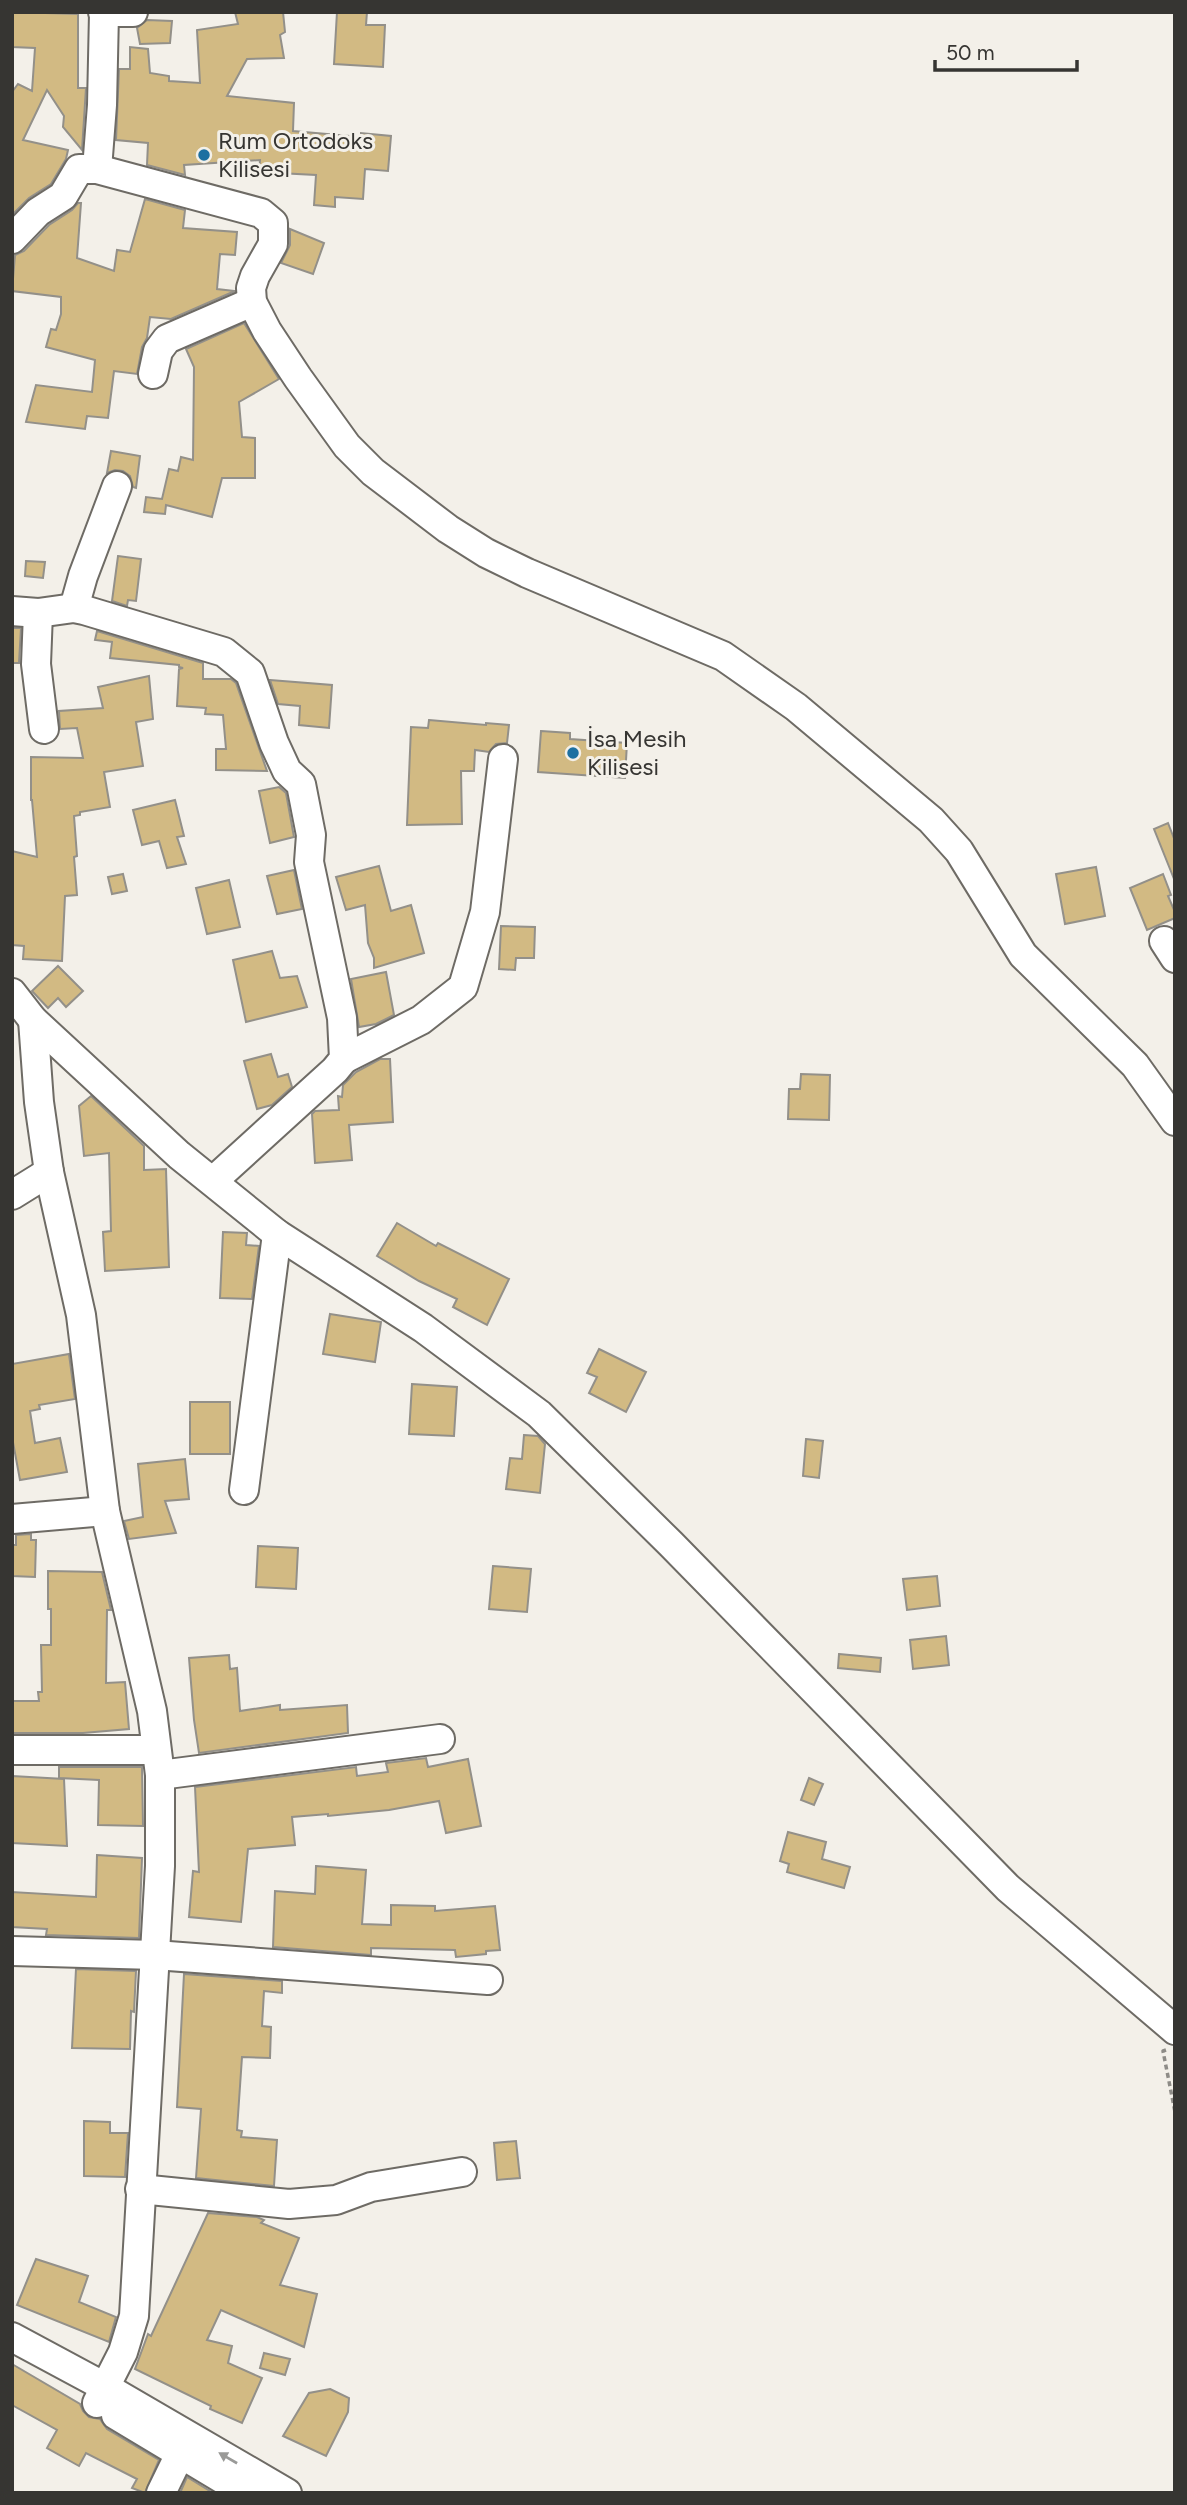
<svg xmlns="http://www.w3.org/2000/svg" width="1187" height="2505" viewBox="0 0 1187 2505" font-family="Figtree,sans-serif">
<style>
.building{fill:#d2ba83;stroke:#939089;stroke-width:2}
.lines{fill:none;stroke-linecap:round;stroke-linejoin:round}
.minor-casing{stroke:#6e6b65;stroke-width:32}
.path{stroke:#8e8c87;stroke-width:3.5;stroke-dasharray:5 3.5;stroke-linecap:butt}
.minor{stroke:#fff;stroke-width:28}
.oneway{fill:#9a9a98}
.poi-dot{fill:#1d70a1;stroke:#f3f0e9;stroke-width:2.5}
.labels{text-anchor:middle;stroke-width:6;stroke-linejoin:round;paint-order:stroke}
.poi-label{font-size:24px;fill:#363532;stroke:#f3f0e9;text-anchor:start}
</style>
<rect width="100%" height="100%" fill="#f3f0e9"/>
<g class="building">
<path d="M12,12L78,14V88H86L82,150L63,127L64,116L47,90L23,140L68,150L66,159L51,184L29,198L12,215V92L18,84L32,91L35,48L12,47Z"/>
<path d="M235,12H283L285,32L280,35L284,58L247,59L227,96L294,103L293,131L361,137V133L391,136L388,171L365,169L363,199L335,197V207L314,205L316,175L259,172L260,160L184,165L185,175L147,165L148,143L116,140L119,69H130V47L148,49L150,73L169,76V81L200,83L197,30L238,24Z"/>
<path d="M337,12H367L366,25H385L383,67L334,64Z"/>
<path d="M147,20L172,21L170,43L140,44L137,28Z"/>
<path d="M145,199L185,210L183,228L237,232L235,255L220,254L217,289L235,291L171,319L150,317L147,338L142,347L137,374L114,371L108,418L87,416L85,429L26,422L36,385L92,392L95,360L46,347L51,329L56,330L61,314V297L12,291L15,255L24,251L49,225L72,210L78,203H81L77,258L114,271L117,250L130,252Z"/>
<path d="M290,229L324,243L313,274L281,263L290,245Z"/>
<path d="M244,323L279,379L239,402L242,437L255,438V478H222L212,517L166,505L165,514L144,512L146,497L162,499L169,469L178,471L181,457L193,460L194,367L186,349Z"/>
<path d="M111,451L140,456L136,488L133,487L130,476L123,471L115,470L107,473Z"/>
<path d="M118,556L141,559L136,601L128,600L127,606L112,601Z"/>
<path d="M26,561L45,562L43,578L25,576Z"/>
<path d="M12,628H21L19,663H12Z"/>
<path d="M97,631L203,663V679H231L236,683L267,771L216,770V749H226L223,715L205,714L206,708L177,706L179,669L183,668L179,667V665L110,658L112,642L95,640Z"/>
<path d="M149,676L153,719L136,722L143,766L104,772L110,807L80,812V815L74,816L77,856L74,857L77,895L65,896L62,961L23,959L24,946L12,945V851L37,857L32,800H31V757L83,758L77,728L60,729L59,711L103,708L98,687Z"/>
<path d="M270,680L332,685L329,728L299,725L300,706L278,704Z"/>
<path d="M429,720L486,725V723L509,725L507,743L496,744L489,752L475,750L474,771H461L462,824L407,825L411,727L428,728Z"/>
<path d="M541,731L570,733V739L627,743L625,778L538,772Z"/>
<path d="M279,787L286,793L294,837L270,843L259,791Z"/>
<path d="M175,800L184,836L177,837L186,864L167,868L159,841L142,845L133,810Z"/>
<path d="M1168,823L1175,841L1174,879L1154,829Z"/>
<path d="M379,866L391,911L411,905L424,953L374,968V958L368,943L365,905L346,910L336,877Z"/>
<path d="M1096,867L1105,916L1065,924L1056,874Z"/>
<path d="M294,870L302,909L277,914L267,876Z"/>
<path d="M123,874L127,891L112,894L108,877Z"/>
<path d="M1163,874L1171,895L1168,896L1175,912V918L1147,930L1130,888Z"/>
<path d="M229,880L240,927L207,934L196,888Z"/>
<path d="M501,926L535,927L534,958H516L515,970L499,969Z"/>
<path d="M272,951L280,978L297,976L307,1007L246,1022L233,960Z"/>
<path d="M58,966L83,991L66,1007L58,998L48,1008L32,991Z"/>
<path d="M386,972L394,1015L376,1024L359,1027L351,979Z"/>
<path d="M271,1054L278,1077L288,1074L292,1087L272,1105L257,1109L244,1061Z"/>
<path d="M380,1059H390L393,1122L349,1125L352,1160L315,1163L312,1114L315,1111L339,1110L338,1096L342,1097L343,1085L356,1072Z"/>
<path d="M801,1074L830,1075L829,1120L788,1119L789,1089H800Z"/>
<path d="M91,1096L144,1146V1170L166,1169L169,1267L105,1271L103,1232L111,1231L109,1153L84,1156L79,1106Z"/>
<path d="M397,1223L436,1246L438,1243L509,1279L487,1325L453,1307L457,1299L419,1281L377,1256Z"/>
<path d="M223,1232L247,1233L246,1245L259,1246L252,1299L220,1298Z"/>
<path d="M330,1314L381,1322L375,1362L323,1354Z"/>
<path d="M599,1349L646,1372L626,1412L589,1393L597,1377L587,1373Z"/>
<path d="M69,1354L75,1399L39,1405L40,1409L30,1411L35,1443L60,1438L67,1472L20,1480L12,1437V1364Z"/>
<path d="M412,1384L457,1387L454,1436L409,1434Z"/>
<rect x="190" y="1402" width="40" height="52"/>
<path d="M524,1435L538,1436L545,1444L540,1493L506,1489L510,1458L522,1459Z"/>
<path d="M806,1439L823,1441L819,1478L803,1476Z"/>
<path d="M185,1459L189,1499L165,1501L176,1533L129,1539L124,1521L143,1517L138,1464Z"/>
<path d="M31,1534V1540H36L35,1577L12,1576V1545H16V1535Z"/>
<path d="M258,1546L298,1548L296,1589L256,1587Z"/>
<path d="M493,1566L531,1569L527,1612L489,1609Z"/>
<path d="M48,1571L102,1572L111,1610H107L106,1683L125,1682L129,1729L83,1733H12V1701H39L38,1692H42L41,1645H51V1609H48Z"/>
<path d="M937,1576L940,1606L907,1610L903,1579Z"/>
<path d="M946,1636L949,1665L913,1669L910,1640Z"/>
<path d="M839,1654L881,1658L880,1672L838,1668Z"/>
<path d="M229,1655L230,1669L237,1668L240,1711L280,1705V1710L347,1705L348,1733L199,1753L194,1720L189,1658Z"/>
<path d="M426,1758L428,1767L468,1759L481,1826L446,1833L439,1801L389,1810L328,1816V1814L292,1817L295,1845L248,1849L241,1922L189,1917L193,1871L199,1872L195,1787L356,1767L357,1776L388,1772L386,1763Z"/>
<path d="M59,1767H142L143,1826L98,1825L99,1780L59,1778Z"/>
<path d="M12,1776L64,1779L67,1846L12,1843Z"/>
<path d="M809,1778L823,1784L814,1805L801,1800Z"/>
<path d="M788,1832L826,1842L822,1859L850,1867L844,1888L787,1872L789,1864L780,1861Z"/>
<path d="M97,1855L142,1858L139,1938L46,1935L47,1929L12,1927V1892L96,1897Z"/>
<path d="M316,1866L366,1870L362,1924L391,1925V1905L435,1906V1911L495,1906L500,1950L486,1951V1954L456,1957L455,1950L371,1948V1955L273,1947L275,1891L315,1894Z"/>
<path d="M76,1969L136,1971L134,2012L131,2011L130,2049L72,2048Z"/>
<path d="M184,1974L282,1981V1993L264,1991L262,2026L271,2027L270,2058L242,2057L237,2130L242,2131L241,2137L277,2140L274,2186L196,2178L201,2109L177,2107Z"/>
<path d="M84,2121L110,2122V2133H128L125,2177L84,2176Z"/>
<path d="M516,2141L520,2178L497,2180L494,2143Z"/>
<path d="M208,2213L257,2217L264,2220L261,2223L299,2238L280,2285L317,2294L304,2347L221,2310L207,2340L232,2346L228,2363L262,2378L242,2423L210,2409L211,2406L135,2369L148,2334L151,2336Z"/>
<path d="M36,2259L88,2276L79,2302L116,2317L109,2342L17,2305Z"/>
<path d="M264,2353L290,2359L285,2375L260,2368Z"/>
<path d="M12,2364L80,2404L83,2411L89,2417L100,2419L107,2429L159,2460L145,2493L132,2488L137,2479L86,2453L79,2466L47,2448L57,2430L12,2405Z"/>
<path d="M330,2389L349,2398L348,2412L326,2456L283,2436L309,2393Z"/>
<path d="M187,2477L213,2493H180Z"/>
</g>
<g class="lines">
<g class="minor-casing">
<g id="minor">
<path d="M103,12H133"/>
<path d="M97,169L261,213L273,223V244L255,276L251,288L252,302L267,331L298,378L347,446L373,472L448,529L486,553L527,573L723,656L796,707L931,820L959,851L1023,955L1135,1065L1175,1121"/>
<path d="M12,239L38,212L63,196L79,169H97L102,105L104,13"/>
<path d="M153,374L158,351L167,339L252,302"/>
<path d="M74,608L83,576L117,486"/>
<path d="M12,611L38,613L74,608L84,610L224,652L250,673L274,743L287,771L301,784L311,835L309,862L342,1018L344,1059L335,1070L213,1181"/>
<path d="M38,613L36,664L44,729"/>
<path d="M1164,941L1175,958"/>
<path d="M12,993L33,1020L179,1155L277,1234L423,1328L539,1414L671,1544L1008,1888L1175,2030"/>
<path d="M33,1020L39,1102L49,1172L81,1315L105,1511L152,1711L160,1775V1866L134,2316L123,2352L97,2403"/>
<path d="M344,1059L421,1020L463,987L485,912L503,759"/>
<path d="M12,1195L49,1172"/>
<path d="M244,1490L277,1234"/>
<path d="M12,1519L105,1511"/>
<path d="M12,1750H156"/>
<path d="M160,1775L440,1739"/>
<path d="M12,1951L155,1955L488,1980"/>
<path d="M140,2189L289,2204L336,2200L371,2187L462,2172"/>
<path d="M12,2337L105,2387L287,2493"/>
<path d="M116,2415L246,2493"/>
<path d="M161,2493L180,2454"/>
</g>
</g>
<path class="path" d="M1166,2050L1163,2051L1175,2112"/>
<use href="#minor" class="minor"/>
</g>
<defs><path id="oneway-solid" d="M-6-.8H1V-3.2L6.5 0L1 3.2V.8H-6Z" transform="scale(1.75)"/></defs>
<use class="oneway" href="#oneway-solid" transform="translate(228 2458) rotate(-150)"/>
<g class="poi-dot">
<circle cx="204" cy="155" r="7"/>
<circle cx="573" cy="753" r="7"/>
</g>
<g class="labels">
<g class="poi-label">
<text x="218" y="149">Rum Ortodoks<tspan x="218" dy="28">Kilisesi</tspan></text>
<text x="587" y="747">İsa Mesih<tspan x="587" dy="28">Kilisesi</tspan></text>
</g>
</g>
<rect width="1187" height="2505" fill="none" stroke="#363532" stroke-width="28"/>
<path d="M935 60v10h142v-10" fill="none" stroke="#363532" stroke-width="3.5"/>
<text x="946" y="60" font-size="21" fill="#363532" stroke="#f3f0e9" stroke-width="5" paint-order="stroke">50 m</text>
</svg>
